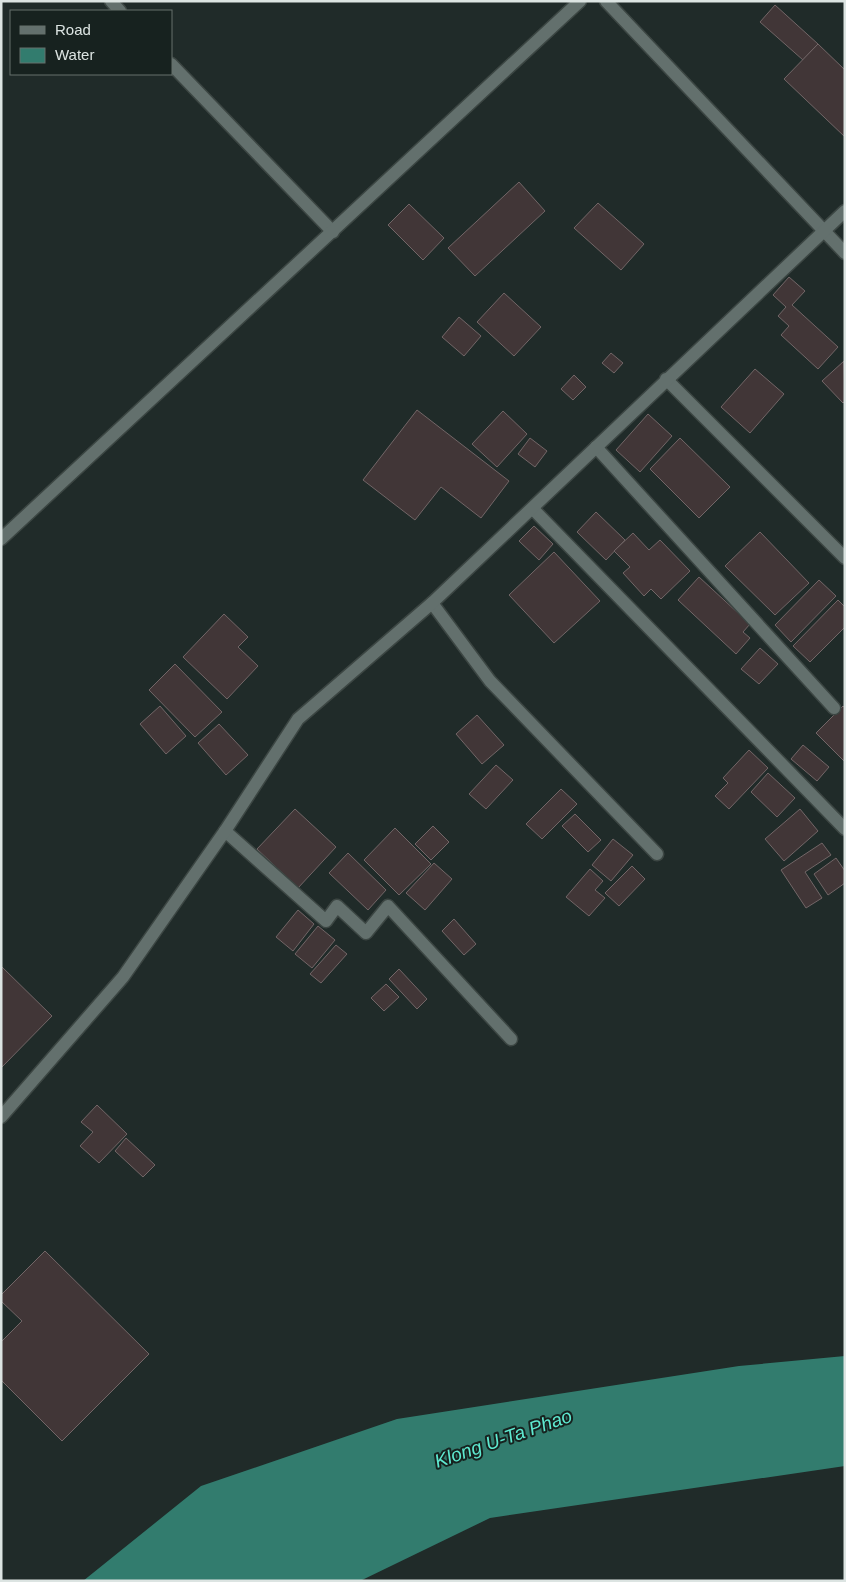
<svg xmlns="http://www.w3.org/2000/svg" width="846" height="1582" viewBox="0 0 846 1582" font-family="Helvetica,sans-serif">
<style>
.water{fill:#327c6e}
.building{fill:#413637;stroke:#726667}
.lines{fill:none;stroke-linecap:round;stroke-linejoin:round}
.lane-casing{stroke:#3c4643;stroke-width:15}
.street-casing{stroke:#3c4643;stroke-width:15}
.secondary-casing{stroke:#3c4643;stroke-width:15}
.lane{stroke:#63706d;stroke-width:12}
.street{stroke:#63706d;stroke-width:12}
.secondary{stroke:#63706d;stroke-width:12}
.labels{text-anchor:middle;stroke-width:4;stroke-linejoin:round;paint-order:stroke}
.water-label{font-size:19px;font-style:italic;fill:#5ee9d0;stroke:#17221f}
</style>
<rect width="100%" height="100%" fill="#202b29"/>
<path class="water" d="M845,1356V1466L490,1518L360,1581H83L201,1486L397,1419L739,1366Z"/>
<g class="building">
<path d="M775,5L818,44L803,60L760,22Z"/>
<path d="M818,44L845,70V137L784,79Z"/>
<path d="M519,182L545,211L475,276L448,248Z"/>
<path d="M598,203L644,244L621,270L574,228Z"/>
<path d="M409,204L444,238L423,260L388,225Z"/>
<path d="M789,277L805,291L792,305L838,347L818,369L781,335L789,326L778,316L786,307L773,295Z"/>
<path d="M504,293L541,327L514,356L477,322Z"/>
<path d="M459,317L481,336L464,356L442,337Z"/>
<path d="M611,353L623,363L614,373L602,363Z"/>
<path d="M844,361L845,401L843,403L822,381Z"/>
<path d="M755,369L784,394L750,433L721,407Z"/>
<path d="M574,375L586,387L573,400L561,389Z"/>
<path d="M417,410L509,481L481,518L441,487L415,520L363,480Z"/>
<path d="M503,411L527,434L497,467L472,444Z"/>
<path d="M648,414L672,436L640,472L616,450Z"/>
<path d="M530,438L547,451L535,467L518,454Z"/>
<path d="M680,438L730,487L699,518L650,469Z"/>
<path d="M596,512L625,540L606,560L577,532Z"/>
<path d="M534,526L553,544L539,560L519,541Z"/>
<path d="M760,532L809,583L775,615L725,566Z"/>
<path d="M633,533L649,550L660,540L690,571L661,599L651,589L644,596L623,573L630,567L614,551Z"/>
<path d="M554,552L600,601L554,643L509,595Z"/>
<path d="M699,577L750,624L743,632L750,638L736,654L678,600Z"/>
<path d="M819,580L836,596L791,642L775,625Z"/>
<path d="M838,600L845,607V627L810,662L793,646Z"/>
<path d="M224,614L248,637L238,647L258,666L227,699L183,657Z"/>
<path d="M760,648L778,664L759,684L741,669Z"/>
<path d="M175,664L222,712L195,737L149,690Z"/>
<path d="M160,706L186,736L166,754L140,724Z"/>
<path d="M843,706L845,708V762L816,733Z"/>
<path d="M477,715L504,745L482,764L456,734Z"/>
<path d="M219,724L248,755L226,775L198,743Z"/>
<path d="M803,745L829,767L817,781L791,759Z"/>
<path d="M749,750L768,768L729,809L715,796L728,783L723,778Z"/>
<path d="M496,765L513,780L486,809L469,794Z"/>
<path d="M768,773L795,798L777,817L751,792Z"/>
<path d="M561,789L577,804L542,839L526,824Z"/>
<path d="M295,809L336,847L298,888L257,849Z"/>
<path d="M800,809L818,831L784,861L765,839Z"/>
<path d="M575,814L601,840L588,852L562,826Z"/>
<path d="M433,826L449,842L431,860L415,844Z"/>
<path d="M395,828L431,864L399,895L364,860Z"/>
<path d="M613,839L633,855L611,881L592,865Z"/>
<path d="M822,843L831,855L805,872L822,898L806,908L781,870Z"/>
<path d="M348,853L386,890L368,910L329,873Z"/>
<path d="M836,858L845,871V883L828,895L814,874Z"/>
<path d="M434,863L452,879L425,910L406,893Z"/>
<path d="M632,866L645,879L619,906L605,893Z"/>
<path d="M590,869L603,881L595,890L605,898L589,916L566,897Z"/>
<path d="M298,910L314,924L293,951L276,937Z"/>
<path d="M454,919L476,944L464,955L442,931Z"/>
<path d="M318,926L335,940L312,968L295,954Z"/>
<path d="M336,945L347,954L321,983L310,974Z"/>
<path d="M1,966L52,1016L1,1068Z"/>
<path d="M399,969L427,999L417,1009L389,979Z"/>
<path d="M386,984L399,997L384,1011L371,998Z"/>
<path d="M97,1105L127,1134L99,1163L80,1146L93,1132L81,1122Z"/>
<path d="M126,1138L155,1165L143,1177L115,1151Z"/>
<path d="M45,1251L149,1354L62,1441L1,1380V1342L22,1321L1,1301V1295Z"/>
</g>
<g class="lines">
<g class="lane-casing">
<g id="lane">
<path d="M111,1L120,11"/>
<path d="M171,64L333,232"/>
</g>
</g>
<g class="street-casing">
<g id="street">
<path d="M606,1L845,253"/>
<path d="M666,379L845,558"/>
<path d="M596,447L834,708"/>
<path d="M533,509L845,829"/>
<path d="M1,539L580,1"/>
<path d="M432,603L490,681L657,854"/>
<path d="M225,831L326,921L337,906L366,933L388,906L511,1039"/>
</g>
</g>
<g class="secondary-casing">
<path id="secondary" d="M1,1117L123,977L225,831L298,719L432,603L845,211"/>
</g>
<use href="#lane" class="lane"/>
<use href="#street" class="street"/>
<use href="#secondary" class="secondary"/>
</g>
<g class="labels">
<g class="water-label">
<text transform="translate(503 1438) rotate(-19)" y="7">Klong U-Ta Phao</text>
</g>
</g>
<rect width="846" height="1582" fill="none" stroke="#dce4e2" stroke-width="5"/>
<rect x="10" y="10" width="162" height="65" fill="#17221f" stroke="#66706d"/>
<rect x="20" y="26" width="25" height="8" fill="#63706d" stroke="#66706d"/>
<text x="55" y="35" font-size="15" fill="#dce4e2">Road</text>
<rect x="20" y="48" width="25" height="15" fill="#327c6e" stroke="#66706d"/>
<text x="55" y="60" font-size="15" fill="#dce4e2">Water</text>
</svg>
